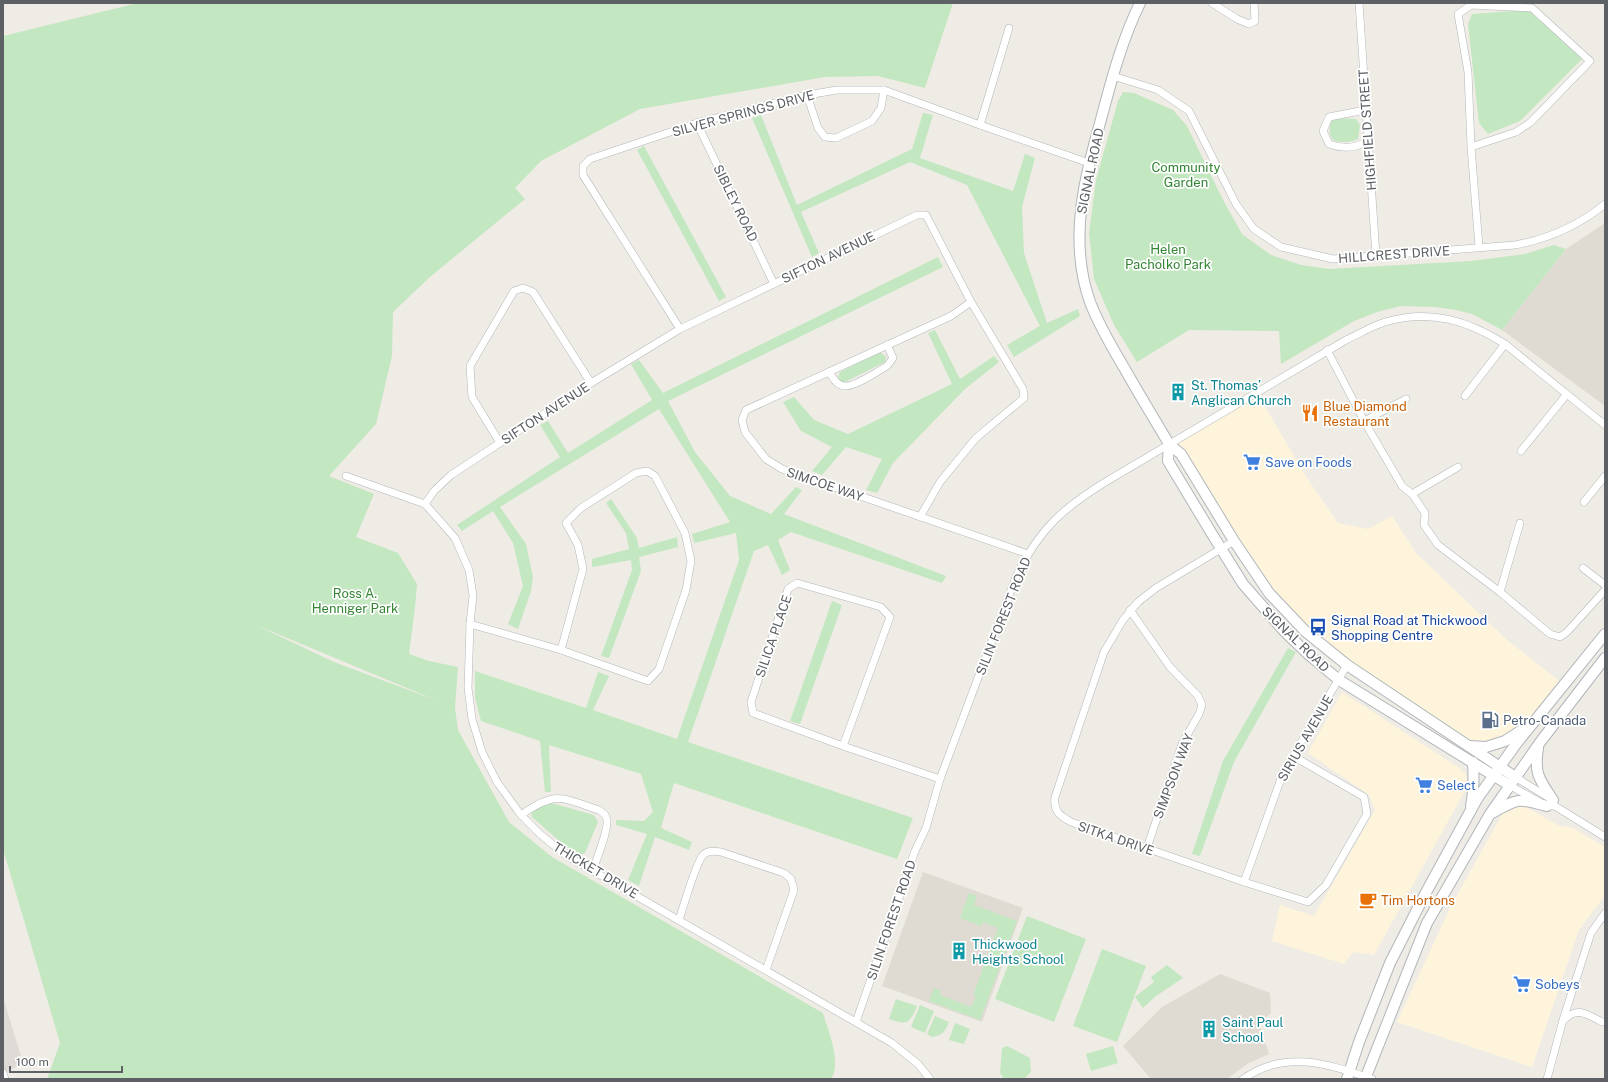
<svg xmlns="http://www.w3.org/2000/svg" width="1608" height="1082" viewBox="0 0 1608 1082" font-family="'Public Sans',sans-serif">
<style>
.commercial{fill:#fef4db}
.industrial{fill:#dedbd7}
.education{fill:#dfdbd3}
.green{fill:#c3e7c1;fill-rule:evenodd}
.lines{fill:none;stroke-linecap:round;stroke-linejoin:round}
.street-casing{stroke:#b2b6ba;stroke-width:8}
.secondary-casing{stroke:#b1b5ba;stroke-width:12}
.street{stroke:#fff;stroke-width:7}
.secondary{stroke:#fff;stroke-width:10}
.labels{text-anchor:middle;stroke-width:3.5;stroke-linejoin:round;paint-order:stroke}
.street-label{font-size:13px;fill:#5d6165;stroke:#fff}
.park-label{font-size:13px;fill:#348534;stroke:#fff}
.culture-label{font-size:13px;fill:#0d838f;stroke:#fff;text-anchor:start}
.food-label{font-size:13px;fill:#c56008;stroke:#fff;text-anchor:start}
.shop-label{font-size:13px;fill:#366cbe;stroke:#fff;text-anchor:start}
.transit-label{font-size:13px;fill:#164399;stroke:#fff;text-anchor:start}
.service-label{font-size:13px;fill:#4e5e75;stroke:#fff;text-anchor:start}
</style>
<rect width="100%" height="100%" fill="#efece5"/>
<g class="commercial">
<path d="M1257,393L1307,478L1338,523L1368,529L1392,516L1416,553L1507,640L1563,684L1531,724L1505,741L1468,746L1347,665L1269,593L1169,444Z"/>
<path d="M1342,692L1458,767L1466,775L1467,787L1374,955L1353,952L1344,964L1272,941L1280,905L1314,916L1375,810L1369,795L1308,753Z"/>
<path d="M1513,805H1522L1560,826L1573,828L1605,847V895L1579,930L1532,1067L1397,1022L1450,908L1504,811Z"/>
</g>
<path class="industrial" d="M3,997L23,1063L3,1074Z"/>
<g class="education">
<path d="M1605,223V406L1502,330L1566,249Z"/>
<path d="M923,872L1023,908L982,1022L882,986Z"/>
<path d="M1220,974L1270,993L1271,1013L1259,1023L1269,1054L1247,1064L1227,1079H1151L1123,1046L1162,1007Z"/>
</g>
<g class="green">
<path d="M138,3H953L925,88L878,76L825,77L640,109L541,161L515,188L525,199L430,277L393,312L392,356L376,424L329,476L374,494L356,537L398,553L417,584L415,608L409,654L429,661L458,667L455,708L458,730L509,822L552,857L823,1013C828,1031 842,1062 831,1079H47L60,1043L3,849V36ZM256,625L438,701L334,662Z"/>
<path d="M1528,10L1582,59L1520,121L1488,134L1479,123L1468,24L1472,14Z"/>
<path d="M1123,92L1134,93L1173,110L1187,126L1222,198L1242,234L1271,255L1301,265L1329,269L1471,261L1525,254L1554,245L1566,249L1502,330L1472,314L1456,310L1435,307L1401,306L1377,312L1354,321L1281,364L1279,331L1189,330L1137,362L1114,325L1094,279L1089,233L1096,180L1118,101Z"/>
<path d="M923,113L933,115L920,158L1013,191L1025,154L1035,158L1022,207L1024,253L1047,323L1078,309L1080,316L1014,357L1007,345L1040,326L967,185L910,162L801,212L819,253L812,257L752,118L761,115L797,205L912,149Z"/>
<path d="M1335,118L1356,119L1360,125L1358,139C1354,141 1350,142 1345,142C1330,142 1329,137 1330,123Z"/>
<path d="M644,146L726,297L719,301L637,150Z"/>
<path d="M938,257L943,267L668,401L695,452L730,496L771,514L796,487L802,490L784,514L946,576L942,583L791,532L778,540L790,570L782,575L768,545L754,551L688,742L913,818L897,859L674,783L661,828L692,842L689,850L655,837L639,886L628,880L647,834L616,825V820L644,821L653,812L641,774L549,745L551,792H545L540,741L481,721L475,698V671L586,708L598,672L609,676L593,710L677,739L739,560L736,533L694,543L692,534L730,522L659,409L500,507L526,544L533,577L531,591L518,629L508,624L523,586L513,543L493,511L462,531L457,525L560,457L540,425L548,421L568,453L652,400L631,364L639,360L663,393Z"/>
<path d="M935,330L960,379L994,356L999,362L965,389L893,463L877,493L866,490L882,459L846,447L822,475L812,471L832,447L801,431L783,402L794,397L814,420L848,434L952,384L928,333Z"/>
<path d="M880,352L886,357L885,362L845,382H842L838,377L840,372Z"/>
<path d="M611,499L637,538L639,548L677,537L678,547L639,557L641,571L609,658L601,656L632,570L631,560L592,567V559L629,549L626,533L606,503Z"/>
<path d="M832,601L842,605L800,724L790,721Z"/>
<path d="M1288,648L1296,652L1234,762L1200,856L1192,854L1223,761Z"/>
<path d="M551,803L594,815L598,822L585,853L579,855L565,846L532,817L531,811Z"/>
<path d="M969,893L977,896L974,905L1017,921L980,1020L929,1001L934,988L941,991L940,995L971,1007L976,996L973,995L998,928L983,922L981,926L960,918Z"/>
<path d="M1027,916L1086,939L1054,1022L995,999Z"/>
<path d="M1102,949L1146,966L1117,1042L1073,1026Z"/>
<path d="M1167,965L1183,978L1156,996L1143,1008L1135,997L1154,982L1151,977Z"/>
<path d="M896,999L917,1006C910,1023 907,1026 889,1019Z"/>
<path d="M920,1005L934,1011L925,1033L911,1027Z"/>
<path d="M935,1016L949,1022C945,1032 943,1035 932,1037L927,1034Z"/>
<path d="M955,1023L970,1029L964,1044L949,1040Z"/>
<path d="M1007,1046L1030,1058L1031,1072L1024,1079H1004L1000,1073L1002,1048Z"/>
<path d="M1113,1046L1118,1063L1091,1071L1086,1054Z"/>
</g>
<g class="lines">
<g class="street-casing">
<g id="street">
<path d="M1212,3L1237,19L1249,24L1255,21L1254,3"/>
<path d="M1359,3L1376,256"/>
<path d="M1113,76L1158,90L1189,111L1236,204L1254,229L1281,247L1333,259L1515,245C1548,239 1578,226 1605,204"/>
<path d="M807,95L818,128L825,137L836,138L872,121L881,108L884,90"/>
<path d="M1365,110L1329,117L1323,131L1329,144C1343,149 1355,149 1367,141"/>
<path d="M697,123L774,284"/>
<path d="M980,125L1009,28"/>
<path d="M1471,147L1516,132L1531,122L1590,61L1532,8L1471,5L1458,14L1468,72L1471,147L1479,247"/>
<path d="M971,302L951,316L746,410L742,420L745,432L766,459L782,469L1028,554"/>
<path d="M680,329L583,175V166L590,159L697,123L807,95L837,90H884L980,125L1089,163"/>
<path d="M1327,350L1364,421L1402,486L1412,494L1425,513L1424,525L1438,545L1500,592L1550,634L1560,637L1567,632L1605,590"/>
<path d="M829,372C833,378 837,386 845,386C855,387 878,371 887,366L893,358L887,345"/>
<path d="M1465,396L1505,344"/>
<path d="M1364,421L1406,399"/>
<path d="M500,443L472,397L470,366L514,291L523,288L533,292L591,383"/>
<path d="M1521,451L1567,394"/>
<path d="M346,476L425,504L455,538L469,570L473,595L470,624L468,688L472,719L482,752L497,782L521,815L541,835L567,856L892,1043L918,1064L930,1079"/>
<path d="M1412,494L1458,467"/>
<path d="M1584,502L1605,476"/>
<path d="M425,504L434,491L451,475L591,383L680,329L917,215H926L971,302L1023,389L1024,398L976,438L940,482L920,517"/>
<path d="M1234,541L1156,588L1138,602L1123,620L1104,652L1055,797C1053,811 1060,816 1071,822L1244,882L1308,902L1326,885L1367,814L1364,797L1293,756"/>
<path d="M1583,568L1605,585"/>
<path d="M1500,592L1520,523"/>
<path d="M1130,610L1170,667L1198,696L1202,705L1199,714L1182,744L1147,848"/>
<path d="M470,624L561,650L648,681L659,669L686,590L691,561L685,533L655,476L647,471L636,473L581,508L566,523L578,545L583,569L561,650"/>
<path d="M843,746L890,617L881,607L797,583L788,589L751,702L753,713L843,746L940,779"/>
<path d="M1515,777L1551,799"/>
<path d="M1509,785L1547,806H1555L1605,837"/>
<path d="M521,815C556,790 562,798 599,810C602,812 605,814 606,817C611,825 596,860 593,870"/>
<path d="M1244,882L1283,773L1347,665"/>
<path d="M679,920C683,908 696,862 703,855C708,850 715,851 721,852L784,873L791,879L794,890L766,970"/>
<path d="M1565,1019C1578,1006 1588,1015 1602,1022H1605"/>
<path d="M856,1022L915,851L926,828L940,779L1016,577C1039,529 1063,508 1107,481L1346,340C1359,334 1372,326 1385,322C1430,309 1467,320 1505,344L1605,425"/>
<path d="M3,1073L5,1079"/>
<path d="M1243,1079C1285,1049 1328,1064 1372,1079"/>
<path d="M1547,1079L1563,1020L1591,933L1605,913"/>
</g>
</g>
<g class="secondary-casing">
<g id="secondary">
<path d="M1140,3C1123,38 1113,74 1103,112C1086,174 1067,237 1090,302C1099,326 1113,349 1126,371C1140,396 1155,420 1169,444L1181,454L1234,541L1269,593L1305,631L1347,665L1515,777"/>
<path d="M1169,444L1168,461L1212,534L1243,584L1285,632L1309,655L1339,680L1509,785"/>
<path d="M1469,746L1486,747L1505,741L1525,728"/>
<path d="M1538,748C1534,774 1539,779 1553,800"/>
<path d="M1471,806C1474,791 1474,777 1473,762"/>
<path d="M1492,813C1519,798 1518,798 1547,806"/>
<path d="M1347,1079L1359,1042L1390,963L1424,896L1477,799L1516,744L1605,634"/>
<path d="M1365,1079L1427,923L1490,814L1541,741L1605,658"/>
</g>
</g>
<use href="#street" class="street"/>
<use href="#secondary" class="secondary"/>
</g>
<defs>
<g id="building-bare" transform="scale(1.38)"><path d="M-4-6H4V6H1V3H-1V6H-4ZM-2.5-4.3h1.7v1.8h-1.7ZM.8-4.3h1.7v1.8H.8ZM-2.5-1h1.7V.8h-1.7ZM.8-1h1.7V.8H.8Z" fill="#0f9aa8" stroke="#fff" stroke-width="2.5" paint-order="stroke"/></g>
<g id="restaurant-bare" transform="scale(1.38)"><path d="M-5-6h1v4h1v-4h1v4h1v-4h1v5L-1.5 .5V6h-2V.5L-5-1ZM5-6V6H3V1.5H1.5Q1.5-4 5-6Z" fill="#e8710a" stroke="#fff" stroke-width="2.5" paint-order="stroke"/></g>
<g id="supermarket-bare" transform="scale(1.38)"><path d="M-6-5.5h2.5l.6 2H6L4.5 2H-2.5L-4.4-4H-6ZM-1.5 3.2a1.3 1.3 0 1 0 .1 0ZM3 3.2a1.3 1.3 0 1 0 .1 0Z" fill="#3f7fe0" stroke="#fff" stroke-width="2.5" paint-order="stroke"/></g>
<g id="bus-bare" transform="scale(1.38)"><path d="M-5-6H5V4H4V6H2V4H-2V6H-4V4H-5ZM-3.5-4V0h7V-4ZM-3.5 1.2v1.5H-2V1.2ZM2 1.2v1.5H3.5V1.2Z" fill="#1a4fb4" stroke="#fff" stroke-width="2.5" paint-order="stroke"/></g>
<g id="fuel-bare" transform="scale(1.38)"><path d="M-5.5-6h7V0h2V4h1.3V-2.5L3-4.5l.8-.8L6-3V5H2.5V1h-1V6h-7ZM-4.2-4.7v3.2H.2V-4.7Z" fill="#5c6f8a" stroke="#fff" stroke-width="2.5" paint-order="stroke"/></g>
<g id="cafe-bare" transform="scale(1.38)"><path d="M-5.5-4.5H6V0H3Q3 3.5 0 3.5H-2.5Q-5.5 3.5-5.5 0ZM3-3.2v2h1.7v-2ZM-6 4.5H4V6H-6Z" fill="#e8710a" stroke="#fff" stroke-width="2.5" paint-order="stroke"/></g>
</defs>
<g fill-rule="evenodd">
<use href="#building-bare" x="1178" y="392"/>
<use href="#restaurant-bare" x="1310" y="413"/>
<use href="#supermarket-bare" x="1252" y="462"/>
<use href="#bus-bare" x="1318" y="627"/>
<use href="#fuel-bare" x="1490" y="720"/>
<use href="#supermarket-bare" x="1424" y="785"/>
<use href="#cafe-bare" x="1368" y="900"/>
<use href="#building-bare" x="959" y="951"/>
<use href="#supermarket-bare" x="1522" y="984"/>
<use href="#building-bare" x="1209" y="1029"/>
</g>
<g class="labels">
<g class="street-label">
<text transform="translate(743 113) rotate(-15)" y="5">SILVER SPRINGS DRIVE</text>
<text transform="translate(1367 130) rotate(-94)" y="5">HIGHFIELD STREET</text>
<text transform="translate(1090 171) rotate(-78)" y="5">SIGNAL ROAD</text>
<text transform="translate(736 203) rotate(64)" y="5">SIBLEY ROAD</text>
<text transform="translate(1394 254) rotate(-4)" y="5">HILLCREST DRIVE</text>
<text transform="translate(828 257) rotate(-26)" y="5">SIFTON AVENUE</text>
<text transform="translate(545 413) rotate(-33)" y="5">SIFTON AVENUE</text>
<text transform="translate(825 484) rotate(19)" y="5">SIMCOE WAY</text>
<text transform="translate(1003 616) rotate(-68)" y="5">SILIN FOREST ROAD</text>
<text transform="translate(773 636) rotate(-71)" y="5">SILICA PLACE</text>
<text transform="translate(1296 639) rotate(44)" y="5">SIGNAL ROAD</text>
<text transform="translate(1305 738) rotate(-60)" y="5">SIRIUS AVENUE</text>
<text transform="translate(1173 776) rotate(-69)" y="5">SIMPSON WAY</text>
<text transform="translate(1116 838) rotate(19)" y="5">SITKA DRIVE</text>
<text transform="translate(596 870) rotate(31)" y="5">THICKET DRIVE</text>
<text transform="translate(891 920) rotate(-71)" y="5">SILIN FOREST ROAD</text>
</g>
<g class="park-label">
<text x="1186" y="172">Community<tspan x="1186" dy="15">Garden</tspan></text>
<text x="1168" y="254">Helen<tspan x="1168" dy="15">Pacholko Park</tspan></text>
<text x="355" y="598">Ross A.<tspan x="355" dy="15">Henniger Park</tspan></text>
</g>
<g class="culture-label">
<text x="1191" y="390">St. Thomas’<tspan x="1191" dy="15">Anglican Church</tspan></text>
<text x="972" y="949">Thickwood<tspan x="972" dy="15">Heights School</tspan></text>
<text x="1222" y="1027">Saint Paul<tspan x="1222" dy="15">School</tspan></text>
</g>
<g class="food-label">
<text x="1323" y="411">Blue Diamond<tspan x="1323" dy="15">Restaurant</tspan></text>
<text x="1381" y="905">Tim Hortons</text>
</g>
<g class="shop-label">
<text x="1265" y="467">Save on Foods</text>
<text x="1437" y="790">Select</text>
<text x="1535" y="989">Sobeys</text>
</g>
<g class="transit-label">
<text x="1331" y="625">Signal Road at Thickwood<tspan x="1331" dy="15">Shopping Centre</tspan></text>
</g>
<g class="service-label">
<text x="1503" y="725">Petro-Canada</text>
</g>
</g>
<rect width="1608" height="1082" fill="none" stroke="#5d6165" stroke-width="8"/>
<path d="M10 1066v6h112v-6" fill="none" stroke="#5d6165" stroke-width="2"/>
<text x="16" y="1066" font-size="12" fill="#5d6165" stroke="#ffffff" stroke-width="3" paint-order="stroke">100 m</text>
</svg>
